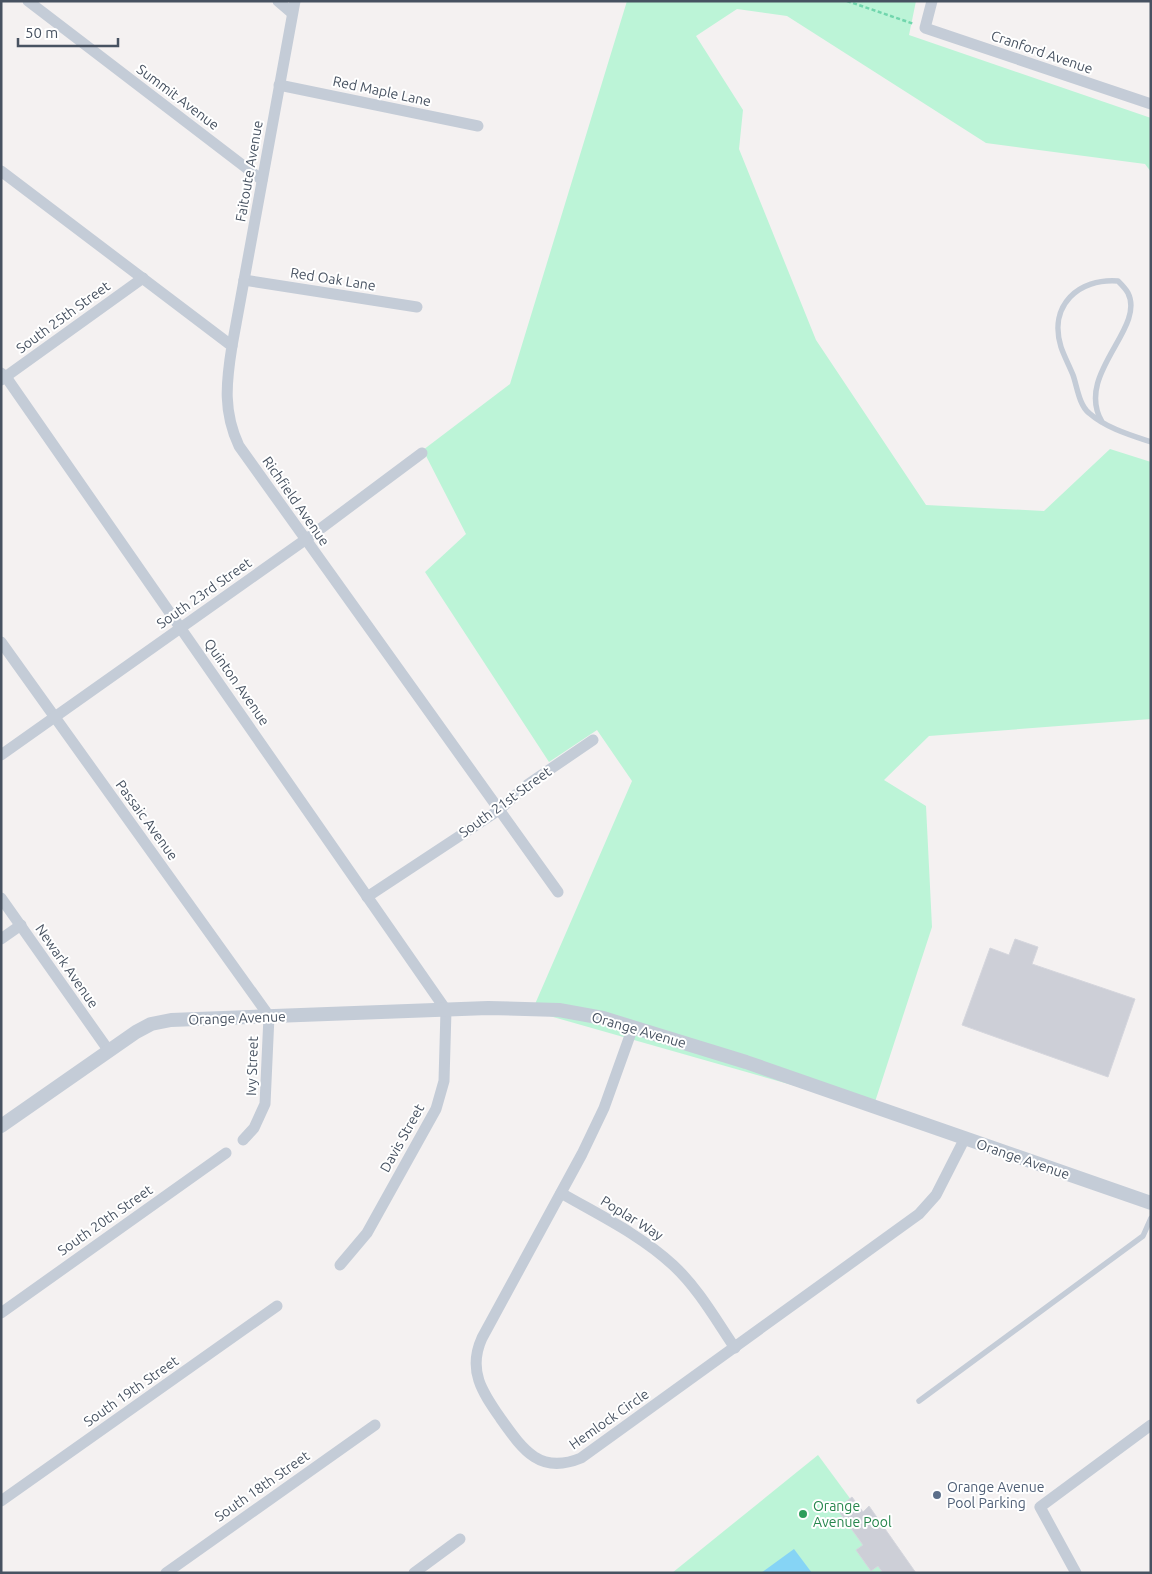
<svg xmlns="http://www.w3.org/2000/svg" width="1152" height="1574" viewBox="0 0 1152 1574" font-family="Ubuntu,sans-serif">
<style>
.green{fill:#bcf4d7}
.water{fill:#86d4f5}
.building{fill:#cdcfd7;stroke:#d5d6dd}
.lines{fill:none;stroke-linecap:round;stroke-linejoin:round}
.path{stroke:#71d6ad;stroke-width:2.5;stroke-dasharray:4 2.5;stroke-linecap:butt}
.service{stroke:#c4ccd7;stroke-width:5.5}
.minor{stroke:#c4ccd7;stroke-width:11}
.tertiary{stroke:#c4ccd7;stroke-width:14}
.service-dot{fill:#5c6f8a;stroke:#fff;stroke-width:2}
.leisure-dot{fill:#2e9e5b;stroke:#fff;stroke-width:2}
.labels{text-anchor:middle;stroke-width:4;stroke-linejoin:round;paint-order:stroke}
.street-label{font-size:14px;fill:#475261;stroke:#fff}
.service-label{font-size:14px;fill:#4e5e75;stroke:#fff;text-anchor:start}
.leisure-label{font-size:14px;fill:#27864d;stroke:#fff;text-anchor:start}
</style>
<rect width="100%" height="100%" fill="#f4f1f1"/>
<g class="green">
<path d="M627,1H916L909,35L1151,118V172L1145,164L986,143L787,16L737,9L696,36L743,110L739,149L816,340L926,505L1044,511L1110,449L1151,462V719L929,736L884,780L926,806L932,927L873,1108L532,1011L632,781L597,730L549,762L425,572L466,534L423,450L510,384Z"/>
<path d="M818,1455L905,1573H672Z"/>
</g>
<path class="water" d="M794,1549L812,1573H761Z"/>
<g class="building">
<path d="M1015,939L1038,947L1032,964L1135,999L1108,1077L962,1025L990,948L1009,955Z"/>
<path d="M852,1497L863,1512L869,1506L916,1573H883L878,1566L871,1571L856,1550L863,1545L837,1509Z"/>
</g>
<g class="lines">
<path class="path" d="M847,1L914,24"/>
<g class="service">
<path d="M1102,422C1074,374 1146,329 1128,293C1126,289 1122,285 1118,281C1079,278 1048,305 1061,347C1064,356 1069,365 1073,375C1077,386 1079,405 1089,413C1106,428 1130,435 1151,442"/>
<path d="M919,1401L1143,1236L1151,1218"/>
</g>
<g class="minor">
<path d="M28,1L262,180"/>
<path d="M278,1L292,13"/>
<path d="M932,1L925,28L1151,104"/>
<path d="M279,85L478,126"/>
<path d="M1,171L232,346C226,383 223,412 239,446L558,892"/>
<path d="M244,280L417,307"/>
<path d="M232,346L295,1"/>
<path d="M1,373L6,377L446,1010L444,1081L436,1109L367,1233L340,1265"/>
<path d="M1,380L143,278"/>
<path d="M1,642L269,1016L265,1104L254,1128L243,1140"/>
<path d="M1,755L312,535L422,453"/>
<path d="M367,897L499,810L527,785L593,740"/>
<path d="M1,898L109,1051"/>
<path d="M1,939L21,925"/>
<path d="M633,1027L604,1108L582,1154L482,1338C467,1371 483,1393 501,1419C523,1450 540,1475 581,1458L919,1214L936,1195L965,1138"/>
<path d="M561,1193C599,1215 641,1235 673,1265C698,1288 716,1320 735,1348"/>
<path d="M1,1313L226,1153"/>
<path d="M1,1501L277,1306"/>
<path d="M166,1573L375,1425"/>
<path d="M414,1573L460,1539"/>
<path d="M1076,1573L1040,1507L1151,1425"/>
</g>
<path class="tertiary" d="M1,1126L136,1032L151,1024L171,1020L488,1008L559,1010L603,1018L746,1062L1151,1203"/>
</g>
<circle class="service-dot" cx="937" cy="1495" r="5"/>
<circle class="leisure-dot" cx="803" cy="1514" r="5"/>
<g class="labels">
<g class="street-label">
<text transform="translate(1042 52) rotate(19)" y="5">Cranford Avenue</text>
<text transform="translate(382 91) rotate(12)" y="5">Red Maple Lane</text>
<text transform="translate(178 97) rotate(37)" y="5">Summit Avenue</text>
<text transform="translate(249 171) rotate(-80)" y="5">Faitoute Avenue</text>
<text transform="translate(333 279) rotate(9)" y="5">Red Oak Lane</text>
<text transform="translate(63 317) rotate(-36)" y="5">South 25th Street</text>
<text transform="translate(296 501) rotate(55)" y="5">Richfield Avenue</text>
<text transform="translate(204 593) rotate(-35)" y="5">South 23rd Street</text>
<text transform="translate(237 682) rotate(55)" y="5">Quinton Avenue</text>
<text transform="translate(505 802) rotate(-36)" y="5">South 21st Street</text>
<text transform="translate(147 820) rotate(54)" y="5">Passaic Avenue</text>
<text transform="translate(67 966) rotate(55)" y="5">Newark Avenue</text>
<text transform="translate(237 1018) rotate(-2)" y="5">Orange Avenue</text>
<text transform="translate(639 1030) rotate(16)" y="5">Orange Avenue</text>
<text transform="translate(252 1066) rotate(-88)" y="5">Ivy Street</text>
<text transform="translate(402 1138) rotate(-61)" y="5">Davis Street</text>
<text transform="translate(1023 1159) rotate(19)" y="5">Orange Avenue</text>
<text transform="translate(632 1218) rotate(32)" y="5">Poplar Way</text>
<text transform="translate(105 1220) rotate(-35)" y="5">South 20th Street</text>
<text transform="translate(131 1391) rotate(-35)" y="5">South 19th Street</text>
<text transform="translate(609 1419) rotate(-35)" y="5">Hemlock Circle</text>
<text transform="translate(262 1486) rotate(-35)" y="5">South 18th Street</text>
</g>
<g class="service-label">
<text x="947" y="1492">Orange Avenue<tspan x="947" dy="16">Pool Parking</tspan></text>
</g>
<g class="leisure-label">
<text x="813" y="1511">Orange<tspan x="813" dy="16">Avenue Pool</tspan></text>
</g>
</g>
<rect width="1152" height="1574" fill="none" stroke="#475261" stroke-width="5"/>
<path d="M18 38v8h100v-8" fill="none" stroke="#475261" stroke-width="2.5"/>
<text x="25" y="38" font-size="15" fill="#475261" stroke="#ffffff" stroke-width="4" paint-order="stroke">50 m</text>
</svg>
